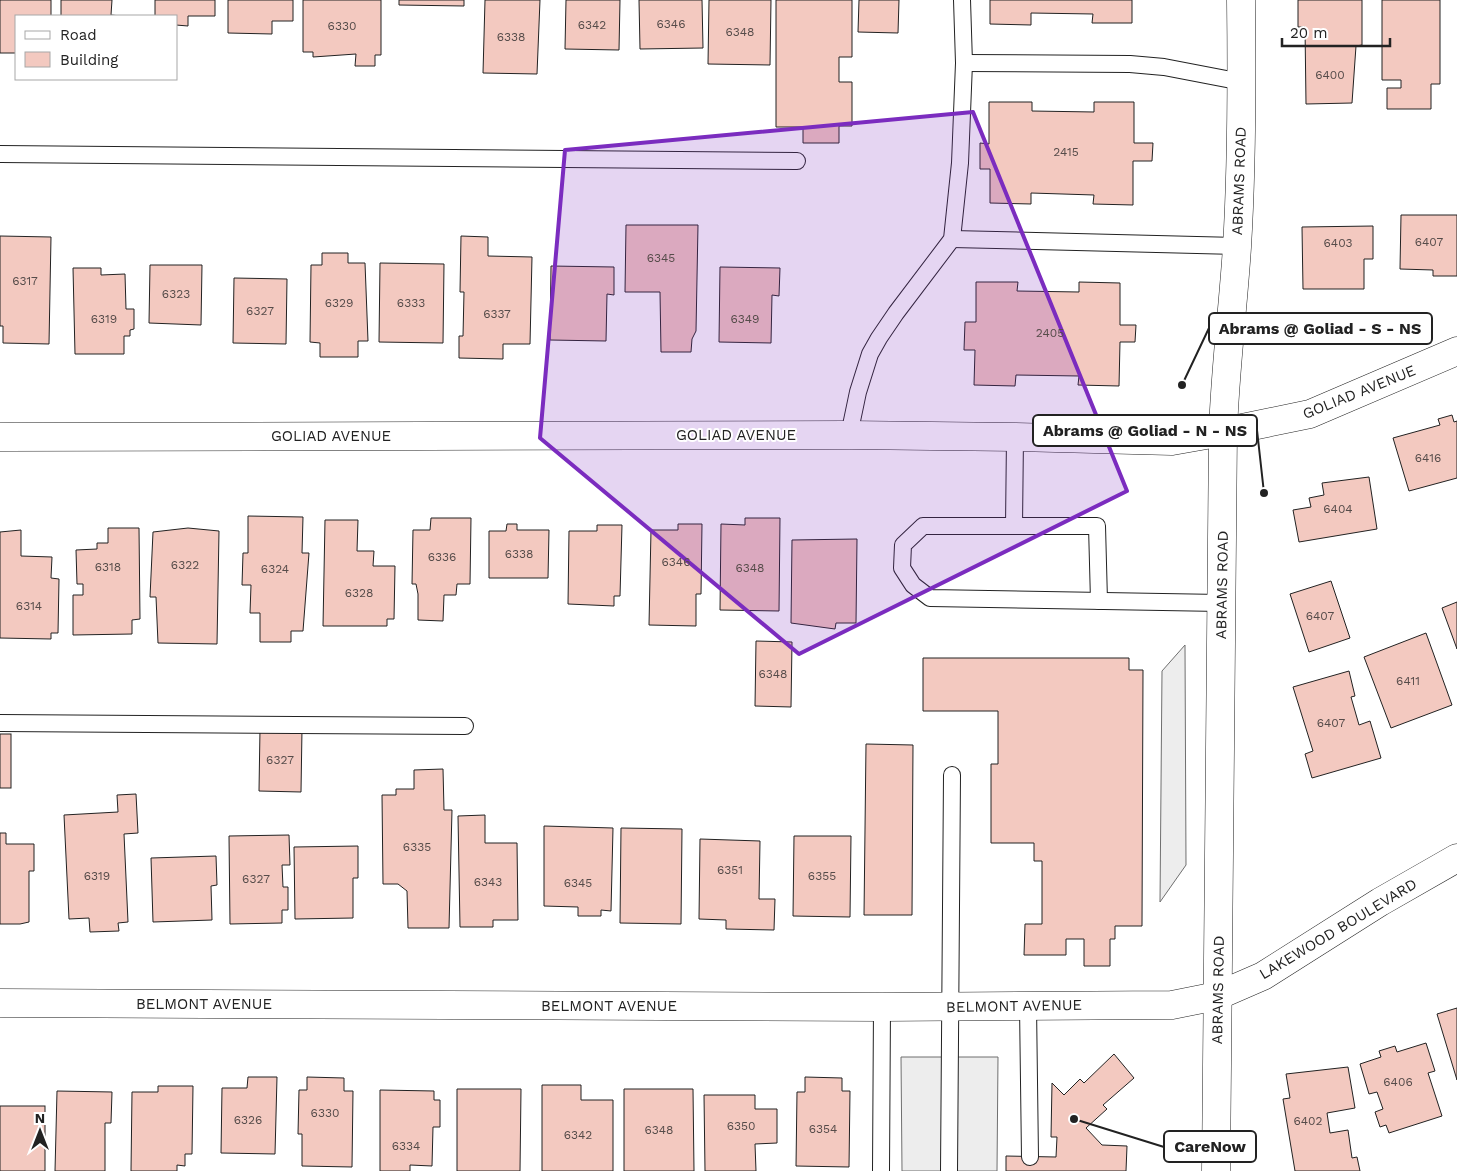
<svg xmlns="http://www.w3.org/2000/svg" width="1457" height="1171" viewBox="0 0 1457 1171" font-family="'Work Sans',sans-serif">
<style>
.parking{fill:#ededed;stroke:#6f6f6f}
.building{fill:#f3c9c0;stroke:#222}
.lines{fill:none;stroke-linecap:round;stroke-linejoin:round}
.service-casing{stroke:#222;stroke-width:18}
.minor-casing{stroke:#222;stroke-width:29}
.secondary-casing{stroke:#222;stroke-width:29}
.service{stroke:#fff;stroke-width:16}
.minor{stroke:#fff;stroke-width:28}
.secondary{stroke:#fff;stroke-width:28}
.marked{fill:#7b2cbf;fill-opacity:0.2;stroke:#7b2cbf;stroke-width:4;stroke-linejoin:round}
.labels{text-anchor:middle;stroke-width:4;stroke-linejoin:round;paint-order:stroke}
.number-label{font-size:12px;fill:#564c4a}
.street-label{font-size:15px;fill:#222;stroke:#fff}
.leader{fill:none;stroke:#222;stroke-width:2}
.callout-dot{fill:#222;stroke:#fff;stroke-width:2}
.callout{fill:#fff;stroke:#222;stroke-width:2}
.callout-label{font-size:16px;text-anchor:middle;font-weight:bold;fill:#222}
</style>
<rect width="100%" height="100%" fill="#fff"/>
<g class="parking">
<path d="M1185,645L1186,865L1160,902L1162,671Z"/>
<path d="M901,1057H998L997,1171H902Z"/>
</g>
<g class="building">
<path d="M0,0H51V16H16V53H0Z"/>
<path d="M61,0H112L111,15L121,16H61Z"/>
<path d="M155,0H215V16H188V26L176,25V16H155Z"/>
<path d="M228,0H293V21H272V34L228,33Z"/>
<path d="M303,0H381V55H375V66H355L356,54L313,57V52H303Z"/>
<path d="M399,0H464V6L399,5Z"/>
<path d="M485,0H540L537,74L483,73Z"/>
<path d="M566,0H620L619,50L565,49Z"/>
<path d="M639,0H702L703,48L640,49Z"/>
<path d="M709,0H771L770,65L708,64Z"/>
<path d="M776,0H852V57H839V82H852V126H839V143H803V127H776Z"/>
<path d="M859,0H899L898,33L858,32Z"/>
<path d="M990,0H1132V23H1092L1093,14L1031,13V25L990,24Z"/>
<path d="M1298,0H1362V45L1356,46L1352,103L1306,104L1305,27H1298Z"/>
<path d="M1382,0H1440V84H1431V109H1387V88H1401V80H1382Z"/>
<path d="M989,102H1032V111L1094,112V102H1134V143H1153L1152,161H1133V205L1093,204L1094,195L1031,193V204L990,203V169H980V143L989,144Z"/>
<path d="M1401,215H1457V276H1433V270L1400,269Z"/>
<path d="M626,225H698L696,331L692,339L691,352H661L660,292H625Z"/>
<path d="M1373,226V259H1364V289H1303L1302,227Z"/>
<path d="M0,236L51,237L49,344L3,343V326H0Z"/>
<path d="M461,236L488,237V256L532,257L530,344H503V359L459,358V336H463L464,292H460Z"/>
<path d="M322,253H348V263H365L368,341H358V357H320V343L310,342L311,265H322Z"/>
<path d="M380,263L444,264L443,343L379,342Z"/>
<path d="M150,265H202L201,325L149,323Z"/>
<path d="M551,266L614,267V295L607,294L606,341L550,340Z"/>
<path d="M720,267L780,268L779,296L772,295L771,343L719,342Z"/>
<path d="M73,268H101V275L125,274L126,309H134V329L130,330V336H124V354H75Z"/>
<path d="M234,278L287,279L286,344L233,343Z"/>
<path d="M976,282H1018L1017,291L1079,292V282L1120,283V325H1136L1135,342H1120L1119,386L1078,385L1079,376L1016,375L1015,386L974,385L975,350H964L965,322H976Z"/>
<path d="M1452,415L1454,422L1457,421V478L1409,491L1393,438L1440,425L1438,419Z"/>
<path d="M1369,477L1377,529L1299,542L1293,510L1311,507L1309,498L1324,495L1322,483Z"/>
<path d="M248,516L303,517L302,553H309L303,631H291V642H260V613H250L251,585H242L243,553H248Z"/>
<path d="M431,518H471L470,584H457L456,595H444L443,621L418,620V594L416,584H412L413,530H430Z"/>
<path d="M745,518H780L779,611L720,610L721,524L745,525Z"/>
<path d="M325,520H358L357,551H374L373,566H395L394,619H387V626H323Z"/>
<path d="M507,524H517V530H549L548,578H489V531H506Z"/>
<path d="M678,524H702L701,594H696V626L649,625L651,530H678Z"/>
<path d="M597,525H622L620,596H614V606L568,604L569,531H597Z"/>
<path d="M108,528H139L140,619L132,620V634L73,635V595H83V584H77L76,550L97,549V543H108Z"/>
<path d="M188,528L219,531L217,644L158,643L156,597H150L153,532Z"/>
<path d="M21,530V556L52,557L51,578L59,579L58,633H51V639L0,638V532Z"/>
<path d="M857,539L856,623H836L835,629L791,623L792,540Z"/>
<path d="M1331,581L1350,638L1309,652L1290,594Z"/>
<path d="M1457,602V649L1442,608Z"/>
<path d="M1426,633L1452,705L1391,728L1364,657Z"/>
<path d="M756,641L792,642L791,707L755,706Z"/>
<path d="M923,658H1129V670H1143L1142,926H1115V939H1110V966H1084V939H1066V955H1024L1025,924H1042V861H1034V843H991V764H998V711H923Z"/>
<path d="M1349,671L1355,696L1351,697L1359,725L1370,721L1381,758L1312,778L1305,754L1313,751L1293,687Z"/>
<path d="M260,729H302L301,792L259,791Z"/>
<rect x="0" y="734" width="11" height="54"/>
<path d="M866,744L913,745L912,915H864Z"/>
<path d="M443,769L444,810H452L449,928H408L407,891L398,884H383L382,795H396V789H414V770Z"/>
<path d="M136,794L138,833L124,834L128,922L118,923L119,931L90,932L89,918L69,919L64,815L118,812L117,795Z"/>
<path d="M485,815V843H517L518,920H493V927H460L458,816Z"/>
<path d="M544,826L613,828L611,911L601,910V916H578V907L544,906Z"/>
<path d="M621,828L682,829L681,924L620,923Z"/>
<path d="M0,833H6V844H34V871H29V922L20,924H0Z"/>
<path d="M289,835L290,865H282L283,887H288V910H282V923L230,924L229,836Z"/>
<path d="M794,836H851L850,917L793,916Z"/>
<path d="M700,839L760,841L759,899H775L774,930L726,929V920L699,919Z"/>
<path d="M358,846V878H353V918L295,919L294,847Z"/>
<path d="M216,856L217,885L211,886L212,920L153,922L151,858Z"/>
<path d="M1457,1008V1080L1437,1014Z"/>
<path d="M1426,1043L1435,1071L1428,1073L1442,1116L1389,1133L1386,1125L1380,1127L1375,1112L1383,1109L1377,1092L1369,1094L1360,1064L1381,1057L1379,1051L1395,1046L1397,1052Z"/>
<path d="M1114,1054L1134,1078L1103,1105L1107,1109L1086,1128L1102,1145L1127,1146L1126,1171H1006V1156L1056,1157L1057,1137H1051L1052,1083L1064,1095L1080,1079L1084,1083Z"/>
<path d="M1348,1067L1355,1108L1327,1113L1330,1133L1348,1130L1352,1158L1357,1157L1360,1171H1295L1283,1099L1290,1098L1286,1074Z"/>
<path d="M248,1077H277L275,1154L221,1153L222,1088H247Z"/>
<path d="M307,1077L344,1078V1091H353L352,1167L302,1166V1134H298L299,1090H307Z"/>
<path d="M805,1077L842,1078V1091H850L849,1167L796,1166L797,1092H805Z"/>
<path d="M542,1085H581V1100H613V1171H542Z"/>
<path d="M158,1086H193L192,1154H185V1166L177,1165V1171H131L132,1092H158Z"/>
<path d="M457,1089H521L520,1171H457Z"/>
<path d="M624,1089H693L694,1171H624Z"/>
<path d="M380,1090L434,1091V1100H440V1127H433L432,1166L410,1165V1171H380Z"/>
<path d="M57,1091L112,1092L111,1123H105V1171H55Z"/>
<path d="M704,1095H755V1109H777V1143L755,1144L756,1171H705Z"/>
<rect x="0" y="1106" width="45" height="65"/>
</g>
<g class="lines">
<g class="service-casing">
<g id="service">
<path d="M964,63L1130,64L1164,67L1242,82"/>
<path d="M0,154L797,161"/>
<path d="M952,239L1237,246"/>
<path d="M849,435L858,392L870,354L879,338L896,313L952,239L960,163L964,63L962,0"/>
<path d="M1015,437L1014,526H923L903,545L902,568L913,585L930,598L1221,603"/>
<path d="M1014,526H1097L1099,601"/>
<path d="M0,723L465,726"/>
<path d="M1028,1006L1030,1157"/>
<path d="M881,1171L882,1007"/>
<path d="M949,1171L952,775"/>
</g>
</g>
<g class="minor-casing">
<g id="minor">
<path d="M0,437L849,435L1015,437L1172,441L1223,432L1310,414L1457,351"/>
<path d="M0,1003L882,1007L1172,1005L1217,996L1263,976L1380,902L1457,858"/>
</g>
</g>
<g class="secondary-casing">
<path id="secondary" d="M1216,1171L1223,432C1225,370 1233,309 1237,247C1242,165 1242,82 1241,0"/>
</g>
<use href="#service" class="service"/>
<use href="#minor" class="minor"/>
<use href="#secondary" class="secondary"/>
</g>
<path class="marked" d="M973,112L1127,491L799,654L540,438L565,150Z"/>
<g class="labels">
<g class="number-label">
<text x="671" y="28">6346</text>
<text x="592" y="29">6342</text>
<text x="342" y="30">6330</text>
<text x="740" y="36">6348</text>
<text x="511" y="41">6338</text>
<text x="1330" y="79">6400</text>
<text x="1066" y="156">2415</text>
<text x="1429" y="246">6407</text>
<text x="1338" y="247">6403</text>
<text x="661" y="262">6345</text>
<text x="25" y="285">6317</text>
<text x="176" y="298">6323</text>
<text x="339" y="307">6329</text>
<text x="411" y="307">6333</text>
<text x="260" y="315">6327</text>
<text x="497" y="318">6337</text>
<text x="104" y="323">6319</text>
<text x="745" y="323">6349</text>
<text x="1050" y="337">2405</text>
<text x="1428" y="462">6416</text>
<text x="1338" y="513">6404</text>
<text x="519" y="558">6338</text>
<text x="442" y="561">6336</text>
<text x="676" y="566">6346</text>
<text x="185" y="569">6322</text>
<text x="108" y="571">6318</text>
<text x="750" y="572">6348</text>
<text x="275" y="573">6324</text>
<text x="359" y="597">6328</text>
<text x="29" y="610">6314</text>
<text x="1320" y="620">6407</text>
<text x="773" y="678">6348</text>
<text x="1408" y="685">6411</text>
<text x="1331" y="727">6407</text>
<text x="280" y="764">6327</text>
<text x="417" y="851">6335</text>
<text x="730" y="874">6351</text>
<text x="97" y="880">6319</text>
<text x="822" y="880">6355</text>
<text x="256" y="883">6327</text>
<text x="488" y="886">6343</text>
<text x="578" y="887">6345</text>
<text x="1398" y="1086">6406</text>
<text x="325" y="1117">6330</text>
<text x="248" y="1124">6326</text>
<text x="1308" y="1125">6402</text>
<text x="741" y="1130">6350</text>
<text x="823" y="1133">6354</text>
<text x="659" y="1134">6348</text>
<text x="578" y="1139">6342</text>
<text x="406" y="1150">6334</text>
</g>
<g class="street-label">
<text transform="translate(1239 181) rotate(-88)" y="5">ABRAMS ROAD</text>
<text transform="translate(1359 392) rotate(-22)" y="5">GOLIAD AVENUE</text>
<text x="736" y="440">GOLIAD AVENUE</text>
<text x="331" y="441">GOLIAD AVENUE</text>
<text transform="translate(1222 585) rotate(-89)" y="5">ABRAMS ROAD</text>
<text transform="translate(1338 929) rotate(-31)" y="5">LAKEWOOD BOULEVARD</text>
<text transform="translate(1218 990) rotate(-89)" y="5">ABRAMS ROAD</text>
<text x="204" y="1009">BELMONT AVENUE</text>
<text x="609" y="1011">BELMONT AVENUE</text>
<text transform="translate(1014 1006) rotate(-1)" y="5">BELMONT AVENUE</text>
</g>
</g>
<path class="leader" d="M1182 385L1209 328M1264 493L1257 430M1074 1119L1164 1147"/>
<g class="callout-dot">
<circle cx="1182" cy="385" r="5"/>
<circle cx="1264" cy="493" r="5"/>
<circle cx="1074" cy="1119" r="5"/>
</g>
<g class="callout">
<rect x="1209" y="313" width="223" height="31" rx="5"/>
<rect x="1033" y="415" width="224" height="31" rx="5"/>
<rect x="1164" y="1131" width="92" height="31" rx="5"/>
</g>
<g class="callout-label">
<text x="1320" y="334">Abrams @ Goliad - S - NS</text>
<text x="1145" y="436">Abrams @ Goliad - N - NS</text>
<text x="1210" y="1152">CareNow</text>
</g>
<rect x="15" y="15" width="162" height="65" fill="#ffffff" stroke="#a7a7a7"/>
<rect x="25" y="31" width="25" height="8" fill="#ffffff" stroke="#a7a7a7"/>
<text x="60" y="40" font-size="15" fill="#222222">Road</text>
<rect x="25" y="52" width="25" height="15" fill="#f3c9c0" stroke="#a7a7a7"/>
<text x="60" y="65" font-size="15" fill="#222222">Building</text>
<g transform="translate(40 1131)" stroke="#ffffff" stroke-width="4" paint-order="stroke">
<path d="M0-4L9 19L0 12L-9 19Z" fill="#222222"/>
<text y="-8" font-size="14" font-weight="bold" text-anchor="middle" fill="#222222">N</text>
</g>
<path d="M1282 38v8h108v-8" fill="none" stroke="#222222" stroke-width="2.5"/>
<text x="1290" y="38" font-size="15" fill="#222222" stroke="#ffffff" stroke-width="4" paint-order="stroke">20 m</text>
</svg>
